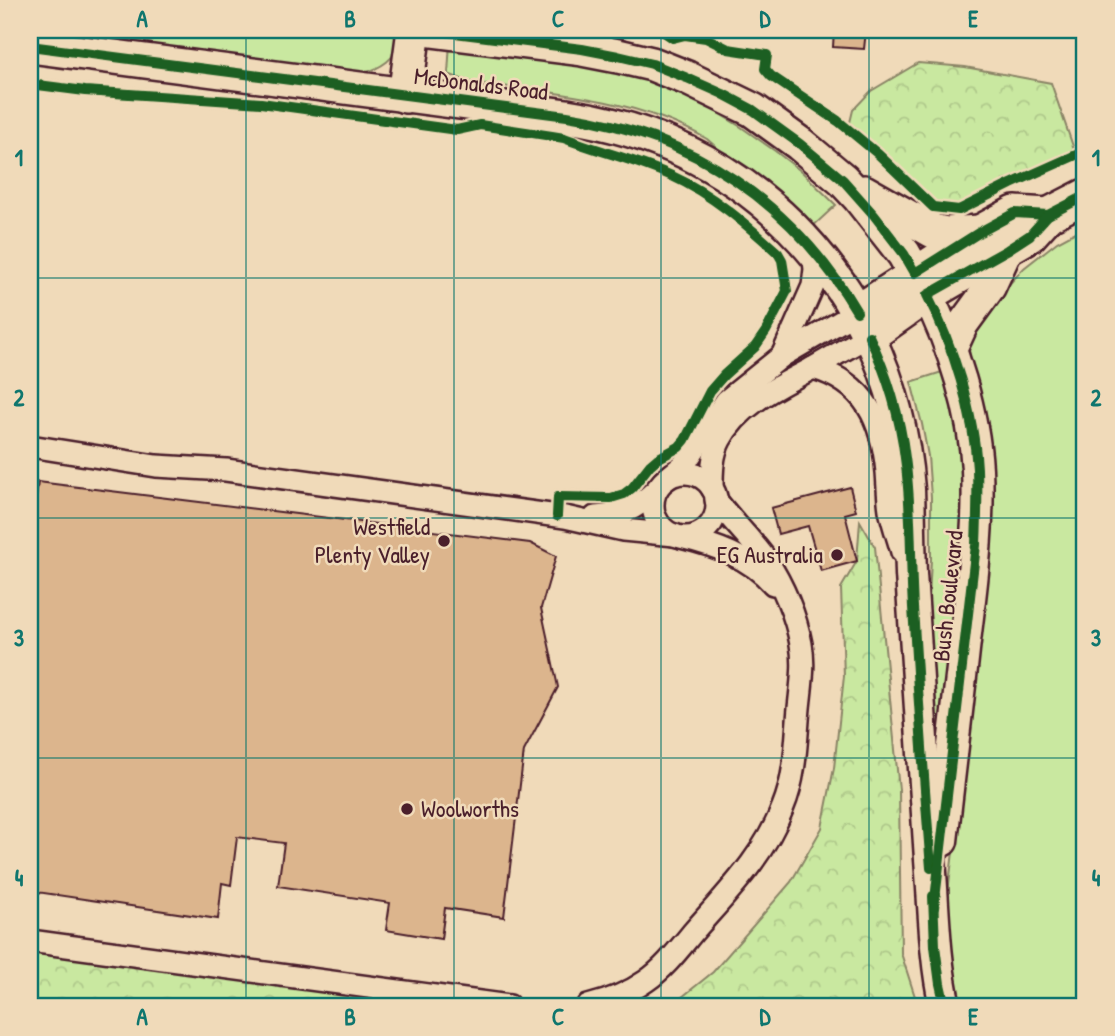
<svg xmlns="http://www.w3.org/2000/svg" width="1115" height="1036" viewBox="0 0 1115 1036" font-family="'Patrick Hand',sans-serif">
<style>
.green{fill:#c9e8a0;stroke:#8a8466;stroke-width:2}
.park{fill:url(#park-crowns);stroke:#8a8466;stroke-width:2}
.building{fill:#dcb58d;stroke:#4a1f2b;stroke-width:2}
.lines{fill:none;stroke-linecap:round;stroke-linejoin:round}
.minor-casing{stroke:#4a1f2b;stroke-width:26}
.secondary-casing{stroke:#4a1f2b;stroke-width:35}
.primary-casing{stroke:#4a1f2b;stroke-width:38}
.minor{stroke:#f0dab9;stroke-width:21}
.secondary{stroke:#f0dab9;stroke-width:30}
.primary{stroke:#f0dab9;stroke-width:33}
.cycleway-casing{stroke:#f0dab9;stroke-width:15}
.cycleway{stroke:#1b5e20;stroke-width:10}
.grid{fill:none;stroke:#0f766e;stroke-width:2;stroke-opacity:0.55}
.poi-dot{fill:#4a1f2b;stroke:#f0dab9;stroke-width:2.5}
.labels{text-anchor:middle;stroke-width:5;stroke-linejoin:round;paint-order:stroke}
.street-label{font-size:24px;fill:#4a1f2b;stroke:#f0dab9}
.poi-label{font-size:24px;fill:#4a1f2b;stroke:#f0dab9;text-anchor:end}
.neatline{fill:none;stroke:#0f766e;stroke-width:2.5}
.grid-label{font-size:23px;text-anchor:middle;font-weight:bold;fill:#0f766e}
</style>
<defs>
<pattern id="park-crowns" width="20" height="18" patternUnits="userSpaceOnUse" patternTransform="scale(1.75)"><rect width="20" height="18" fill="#c9e8a0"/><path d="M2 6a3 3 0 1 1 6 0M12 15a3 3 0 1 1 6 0" fill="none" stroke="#aec78a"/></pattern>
</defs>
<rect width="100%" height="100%" fill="#f0dab9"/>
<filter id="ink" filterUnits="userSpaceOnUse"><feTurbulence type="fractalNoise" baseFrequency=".0143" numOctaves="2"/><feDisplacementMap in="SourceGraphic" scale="14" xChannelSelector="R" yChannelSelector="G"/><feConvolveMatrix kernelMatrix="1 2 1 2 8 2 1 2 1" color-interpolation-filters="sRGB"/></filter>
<g filter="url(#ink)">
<g class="green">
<path d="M77,30H357L394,35C405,58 376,70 358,75L215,56Z"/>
<path d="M450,42L617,67L695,99L741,127L775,151L802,172L836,205L810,229L707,139C636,98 549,92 469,82L448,74Z"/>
<path d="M1085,227V1006H959C950,970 947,929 948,892L991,550L993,522L991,465L977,385L970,358L968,340L979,317L1024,268L1057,242Z"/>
<path d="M945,371L957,412L967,517L937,753L928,619L931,559V497L928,456L922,424L911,382Z"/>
</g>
<g class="park">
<path d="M918,63L965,67L1051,83L1076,155L1011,184L959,210L933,207L847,135L853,110L871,91Z"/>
<path d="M860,521L875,547L899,790L901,953L918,1006H671L713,972L791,882L822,828L834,768L844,676L841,588L857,561Z"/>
<path d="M30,952L321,988L441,1006H30Z"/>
</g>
<g class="building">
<path d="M834,30H866L864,49L833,47Z"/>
<path d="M38,482L530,543L556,556L541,608L558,687L524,751L504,917L445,908L441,939L386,930L390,903L278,886L284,843L237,837L231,885L222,883L218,919L30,891V544Z"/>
<path d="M850,487L856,511L845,514L857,561L821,571L808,526L778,534L771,508Z"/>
</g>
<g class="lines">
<g class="minor-casing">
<g id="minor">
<path d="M782,356L813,286L815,269L813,253"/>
<path d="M813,368C866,383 882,421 887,472C888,484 888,497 890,510C893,524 898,538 902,552"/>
<path d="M30,446L156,466L226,470L565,517L623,530L675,535"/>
<circle cx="685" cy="505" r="32"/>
<path d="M664,481L682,466L688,459L726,401L782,356L857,312"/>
<path d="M712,488C712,472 712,455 720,440C738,405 779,386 813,368C832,357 850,346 869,336"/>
<path d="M595,517C623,515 635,510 656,490"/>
<path d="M681,537C714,545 750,557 773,584"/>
<path d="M30,941L509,1006"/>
<path d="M588,1006C608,1001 629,993 646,981C665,968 679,949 694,931C727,893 765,855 783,807C796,776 796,741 799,708C801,687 805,665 801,644C796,616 783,585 767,561C752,540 732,521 716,500"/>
</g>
</g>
<g class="secondary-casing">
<g id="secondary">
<path d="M927,295C953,345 974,413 977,469C980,530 971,590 964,650C957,714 949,778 942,841"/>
<path d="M869,336C892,384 905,436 909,489C910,517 910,545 911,574C917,669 923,764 930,859C934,908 934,958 945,1006"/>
<path d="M951,350L963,324L990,287L1007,250"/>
</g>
</g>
<g class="primary-casing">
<g id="primary">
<path d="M431,30L582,49L618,56L652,64L687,78L753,110L800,144L843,180L859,197L904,254L927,295"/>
<path d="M30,46L567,116C681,133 773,190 840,285C852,301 860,319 869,336L927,295L1030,235L1048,215L1085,196"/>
<path d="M405,96L414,30"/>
<path d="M864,192L933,231L946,234L980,232"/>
<path d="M857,312L980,232L1015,213L1048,215"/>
</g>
</g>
<use href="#minor" class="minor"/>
<use href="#secondary" class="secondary"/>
<use href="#primary" class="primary"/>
<g class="cycleway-casing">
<g id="cycleway">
<path d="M431,30L582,49L618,56L652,64L687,78L723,94L753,110L800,144L843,180L874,215L904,254L915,273L980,232L1015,213L1048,215"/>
<path d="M661,30L673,38L685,35L706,38L728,49L767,55L765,69L771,76L838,121L878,154L933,207L959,210L1011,184L1085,151"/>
<path d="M30,46L567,116C693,135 792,202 857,312"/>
<path d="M30,84L85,91L261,103L457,130L480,125L552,136L564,138C600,152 638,160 672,176C712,194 746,224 778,253L782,260L787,291L766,331L755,347L724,375L710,391L685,440L679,447L657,459L650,465L632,488L624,494L611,498L558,497L557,516"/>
<path d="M869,336C887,374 900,416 905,458C912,507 910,558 913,607C918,694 924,781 931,868"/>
<path d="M933,896L935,946L940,984L945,1006"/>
<path d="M934,908L976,545C977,519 978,494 977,469C974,413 953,345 927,295L1007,250L1030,235L1048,215L1085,196"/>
</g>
</g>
<use href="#cycleway" class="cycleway"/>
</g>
</g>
<path class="grid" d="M246,30V1006M454,30V1006M661,30V1006M869,30V1006M30,278H1085M30,518H1085M30,758H1085"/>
<g class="poi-dot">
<circle cx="444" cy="541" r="7"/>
<circle cx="837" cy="555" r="7"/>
<circle cx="407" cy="809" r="7"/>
</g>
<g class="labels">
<g class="street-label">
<text transform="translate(481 84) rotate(7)" y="8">McDonalds Road</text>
<text transform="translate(948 596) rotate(-84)" y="8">Bush Boulevard</text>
</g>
<g class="poi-label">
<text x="430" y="535">Westfield<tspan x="430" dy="28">Plenty Valley</tspan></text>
<text x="823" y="563">EG Australia</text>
<text x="421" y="817" text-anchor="start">Woolworths</text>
</g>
</g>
<rect width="1115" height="1036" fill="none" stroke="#f0dab9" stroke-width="77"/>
<rect x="38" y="38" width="1038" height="960" class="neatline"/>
<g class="grid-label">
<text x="142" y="27">A</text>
<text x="350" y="27">B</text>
<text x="558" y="27">C</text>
<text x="765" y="27">D</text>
<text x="973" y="27">E</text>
<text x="19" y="166">1</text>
<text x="1096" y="166">1</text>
<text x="19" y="406">2</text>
<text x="1096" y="406">2</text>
<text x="19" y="646">3</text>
<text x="1096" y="646">3</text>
<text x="19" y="886">4</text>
<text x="1096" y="886">4</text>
<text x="142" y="1025">A</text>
<text x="350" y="1025">B</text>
<text x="558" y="1025">C</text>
<text x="765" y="1025">D</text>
<text x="973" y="1025">E</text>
</g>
</svg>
